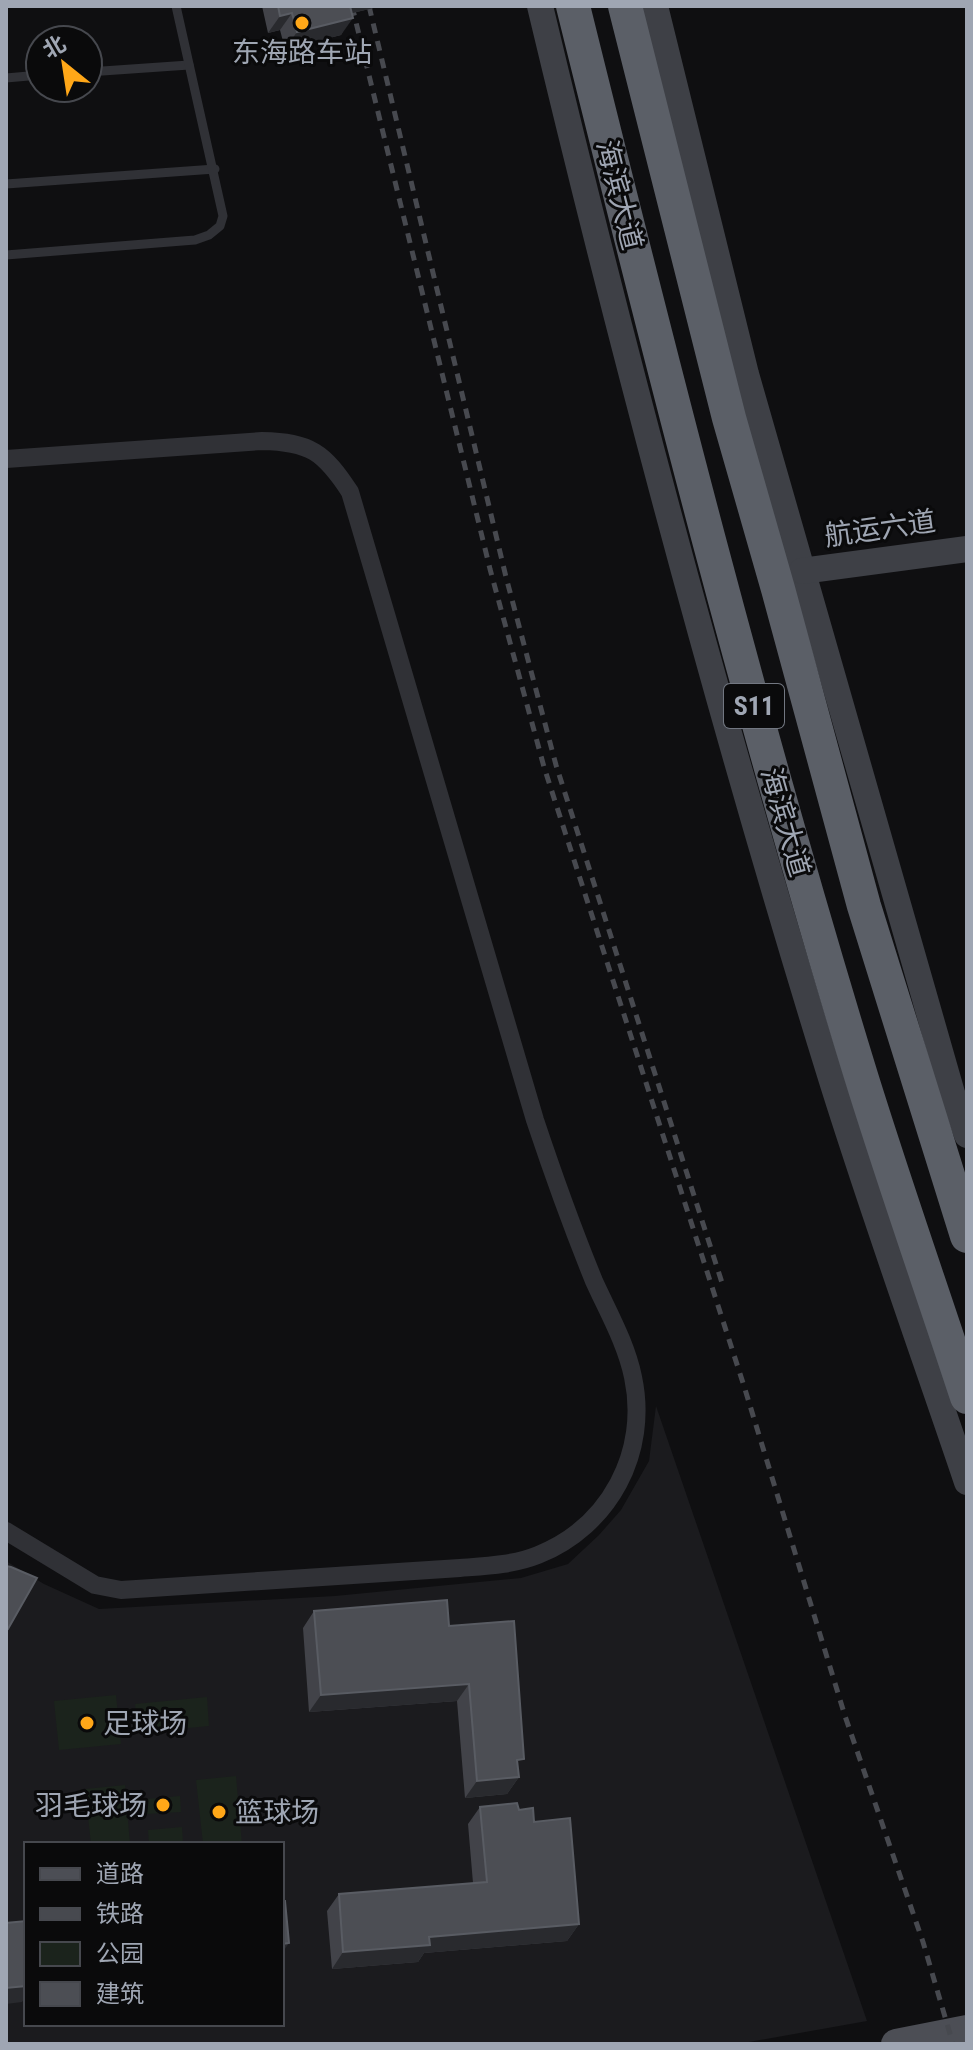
<svg xmlns="http://www.w3.org/2000/svg" width="973" height="2050" viewBox="0 0 973 2050" font-family="'Roboto Condensed','Noto Sans SC',sans-serif">
<style>
.built{fill:#1b1b1e;fill-rule:evenodd}
.green{fill:#1b231c}
.lines{fill:none;stroke-linecap:round;stroke-linejoin:round}
.lane{stroke:#303136;stroke-width:9}
.street{stroke:#303136;stroke-width:18}
.secondary{stroke:#3e4046;stroke-width:26}
.primary{stroke:#4c4e55;stroke-width:30}
.highway{stroke:#5b5f67;stroke-width:34}
.rail{stroke:#47494f;stroke-width:5;stroke-dasharray:10 8;stroke-linecap:butt}
.wall{fill:#424349}
.shaded-wall{fill:#292a2e}
.building{fill:#4c4e54;stroke:#595c63;stroke-width:2}
.poi-dot{fill:#ffa718;stroke:#0a0a0b;stroke-width:3}
.labels{text-anchor:middle;stroke-width:6;stroke-linejoin:round;paint-order:stroke}
.shield{fill:#0a0a0b;stroke:#727781;stroke-width:2}
.shield-label{font-size:26px;font-weight:bold;fill:#9fa6b3}
.poi-label{font-size:28px;fill:#9fa6b3;stroke:#0a0a0b;text-anchor:start}
.street-label{font-size:28px;fill:#9fa6b3;stroke:#0a0a0b}
</style>
<rect width="100%" height="100%" fill="#0f0f11"/>
<path class="built" d="M656,1406L867,2021L738,2044H6V1561L44,1584L99,1609L335,1596L521,1578L568,1564L599,1535L621,1510L649,1461ZM26,1844H282V2024H26Z"/>
<g class="green">
<path d="M116,1695L121,1744L59,1750L54,1701Z"/>
<path d="M207,1697L209,1726L138,1733L135,1704Z"/>
<path d="M236,1776L242,1844H203L196,1780Z"/>
<path d="M125,1785L130,1844H91L85,1789Z"/>
<path d="M180,1796L181,1812L147,1814L146,1799Z"/>
<path d="M182,1827L183,1842L149,1844L148,1830Z"/>
</g>
<g class="lines">
<g class="lane">
<path d="M88,72L189,65"/>
<path d="M6,78L40,75"/>
<path d="M6,184L215,169"/>
<path d="M6,255L195,240L209,235L220,226L223,216L176,6"/>
</g>
<path class="street" d="M6,459L262,441C310,442 324,452 350,492L535,1120C553,1174 572,1227 594,1281C608,1312 626,1343 633,1377C649,1452 610,1526 538,1555C513,1565 486,1566 460,1568L121,1590L95,1585L6,1531"/>
<g class="secondary">
<path d="M540,6C625,362 719,715 827,1065C870,1205 920,1343 967,1482"/>
<path d="M655,6L746,374L952,1093L967,1135"/>
<path d="M802,571L967,549"/>
</g>
<path class="primary" d="M896,2044L967,2030"/>
<g class="highway">
<path d="M573,6C661,361 751,716 858,1066C892,1177 931,1287 967,1397"/>
<path d="M625,6L729,418L778,589L864,906L967,1236"/>
</g>
<g class="rail">
<path d="M352,6L490,569L544,767L744,1386L845,1716L923,1942L953,2044"/>
<path d="M369,6L506,577L556,765L724,1289"/>
</g>
</g>
<g class="wall">
<path d="M262,6H382L352,13L341,35L285,49L280,30L268,33Z"/>
<path d="M314,1611L449,1626L518,1768L519,1777L507,1794L465,1798L457,1701L309,1712L303,1628Z"/>
<path d="M480,1807L519,1810L534,1822L579,1924L567,1941L424,1953L418,1962L332,1969L327,1911L339,1894L473,1883L468,1824Z"/>
</g>
<g class="shaded-wall">
<path d="M344,6H382L336,17Z"/>
<path d="M292,13L280,30L268,33L280,16Z"/>
<path d="M353,18L341,35L285,49L297,32Z"/>
<path d="M469,1684L457,1701L309,1712L321,1695Z"/>
<path d="M519,1777L507,1794L465,1798L477,1781Z"/>
<path d="M579,1924L567,1941L424,1953L418,1962L332,1969L343,1952L429,1937Z"/>
<path d="M289,1943L282,1953V1944Z"/>
<path d="M26,1986V1996L22,2002L6,2004V1988Z"/>
</g>
<g class="building">
<path d="M278,6H350L353,18L297,32L292,13L280,16Z"/>
<path d="M6,1566L11,1567L37,1578L8,1629L6,1628Z"/>
<path d="M447,1600L449,1626L514,1621L524,1759L517,1760L519,1777L477,1781L469,1684L321,1695L314,1611Z"/>
<path d="M517,1803L519,1810L533,1808L534,1822L570,1818L579,1924L429,1937L430,1945L343,1952L339,1894L487,1882L480,1807Z"/>
<path d="M282,1901H285L289,1943L282,1944Z"/>
<path d="M26,1921V1986L6,1988V1923Z"/>
</g>
<g class="poi-dot">
<circle cx="302" cy="23" r="8"/>
<circle cx="87" cy="1723" r="8"/>
<circle cx="163" cy="1805" r="8"/>
<circle cx="219" cy="1812" r="8"/>
</g>
<g class="labels">
<rect class="shield" x="724" y="684" width="60" height="44" rx="6"/>
<g class="shield-label">
<text x="754" y="715">S11</text>
</g>
<g class="poi-label">
<text x="302" y="62" text-anchor="middle">东海路车站</text>
<text x="103" y="1733">足球场</text>
<text x="147" y="1815" text-anchor="end">羽毛球场</text>
<text x="235" y="1822">篮球场</text>
</g>
<g class="street-label">
<text transform="translate(620 195) rotate(76)" y="10">海滨大道</text>
<text transform="translate(880 528) rotate(-8)" y="10">航运六道</text>
<text transform="translate(786 822) rotate(74)" y="10">海滨大道</text>
</g>
</g>
<rect width="973" height="2050" fill="none" stroke="#9fa6b3" stroke-width="16"/>
<rect x="24" y="1842" width="260" height="184" fill="#0a0a0b" stroke="#46484e" stroke-width="2"/>
<rect x="40" y="1868" width="40" height="12" fill="#4c4e55" stroke="#46484e" stroke-width="2"/>
<text x="96" y="1882" font-size="24" fill="#9fa6b3">道路</text>
<rect x="40" y="1908" width="40" height="12" fill="#47494f" stroke="#46484e" stroke-width="2"/>
<text x="96" y="1922" font-size="24" fill="#9fa6b3">铁路</text>
<rect x="40" y="1942" width="40" height="24" fill="#1b231c" stroke="#46484e" stroke-width="2"/>
<text x="96" y="1962" font-size="24" fill="#9fa6b3">公园</text>
<rect x="40" y="1982" width="40" height="24" fill="#4c4e54" stroke="#46484e" stroke-width="2"/>
<text x="96" y="2002" font-size="24" fill="#9fa6b3">建筑</text>
<g transform="translate(64 64) rotate(330)"><circle r="38" fill="#0a0a0b" stroke="#46484e" stroke-width="2"/>
<path d="M0-6L14 30L0 20L-14 30Z" fill="#ffa718"/>
<text y="-12" font-size="22" font-weight="bold" text-anchor="middle" fill="#9fa6b3">北</text>
</g>
</svg>
